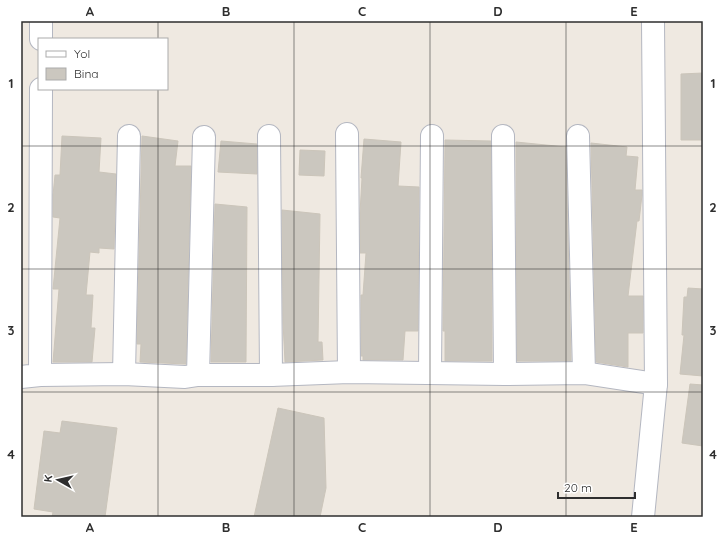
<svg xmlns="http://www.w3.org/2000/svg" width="724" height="538" viewBox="0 0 724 538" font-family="Quicksand,sans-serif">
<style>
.building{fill:#cbc7bf;stroke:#cbc5ba}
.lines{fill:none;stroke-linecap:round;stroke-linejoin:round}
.minor-casing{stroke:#b4b7c1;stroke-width:24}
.minor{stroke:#fff;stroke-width:22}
.grid{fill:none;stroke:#2e2e2e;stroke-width:1;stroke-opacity:0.55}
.neatline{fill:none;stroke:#2e2e2e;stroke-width:1.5}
.grid-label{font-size:13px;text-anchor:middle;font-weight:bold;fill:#2e2e2e}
</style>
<rect width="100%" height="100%" fill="#efe9e1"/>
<g class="building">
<path d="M703,73V140H681V74Z"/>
<path d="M62,136L101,138L99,172L116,174L114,249L99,248V253L90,252L86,295H93L91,328H95L92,362H53L59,289H53L60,218L53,217V195L55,175H60Z"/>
<path d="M142,136L178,141L175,166H191L186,364L140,362L141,344H137V337Z"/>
<path d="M364,139L401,142L398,186L419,187L418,331H405L403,360H363V356H361V295H363L366,253H360V213L362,178H361Z"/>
<path d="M445,140L491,141L492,361H445V331H443Z"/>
<path d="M221,141L257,144V174L218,172Z"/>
<path d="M516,142L566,147L571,361H517Z"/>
<path d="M591,143L627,147L626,156L638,157L635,190H642V195L639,221H637L628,296H643V333H628V367L596,362Z"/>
<path d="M300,150L325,151L324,176L299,175Z"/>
<path d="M215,204L247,207L246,362H211Z"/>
<path d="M282,210L320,214L318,342H322L323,360L285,362L283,322Z"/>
<path d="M688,288L703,289V376L680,374L684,335H682L684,297H687Z"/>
<path d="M690,384L703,385V446L682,443Z"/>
<path d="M278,408L324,418L326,488L320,517H254Z"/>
<path d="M62,421L117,428L105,517H52L53,512L34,509L44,431L60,433Z"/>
</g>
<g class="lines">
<g class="minor-casing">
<g id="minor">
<path d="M41,39V21"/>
<path d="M347,134L349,372"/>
<path d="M269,136L271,375"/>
<path d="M503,136L505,374"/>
<path d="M578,136L584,373"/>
<path d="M430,373L432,136"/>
<path d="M124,374L129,136"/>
<path d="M40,375L124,374L185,377L198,375H271L349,372L505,374L584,373L656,384"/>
<path d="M198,375L204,137"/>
<path d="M21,377L40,375L41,89"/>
<path d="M643,517L656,384L653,21"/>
</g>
</g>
<use href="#minor" class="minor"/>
</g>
<path class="grid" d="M158,21V39M294,21V517M430,21V517M566,21V517M158,89V517M21,146H703M21,269H703M21,392H703"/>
<rect width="724" height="538" fill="none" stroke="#ffffff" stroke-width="44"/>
<rect x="38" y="38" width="130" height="52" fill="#ffffff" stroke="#ababab"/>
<rect x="46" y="51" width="20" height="6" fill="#ffffff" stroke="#ababab"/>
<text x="74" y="58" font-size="12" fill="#2e2e2e">Yol</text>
<rect x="46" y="68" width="20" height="12" fill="#cbc7bf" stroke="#ababab"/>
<text x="74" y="78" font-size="12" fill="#2e2e2e">Bina</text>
<g transform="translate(58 480) rotate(278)" stroke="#ffffff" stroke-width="3" paint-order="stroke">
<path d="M0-3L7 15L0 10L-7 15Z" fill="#2e2e2e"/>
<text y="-6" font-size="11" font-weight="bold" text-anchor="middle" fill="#2e2e2e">K</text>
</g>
<path d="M558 492v6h77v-6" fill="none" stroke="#2e2e2e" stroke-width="2"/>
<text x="564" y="492" font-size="12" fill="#2e2e2e" stroke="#ffffff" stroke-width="3" paint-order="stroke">20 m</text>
<rect x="22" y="22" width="680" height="494" class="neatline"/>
<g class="grid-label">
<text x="90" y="16">A</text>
<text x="226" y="16">B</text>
<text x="362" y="16">C</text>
<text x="498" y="16">D</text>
<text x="634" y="16">E</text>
<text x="11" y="88">1</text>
<text x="713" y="88">1</text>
<text x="11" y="212">2</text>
<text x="713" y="212">2</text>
<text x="11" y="335">3</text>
<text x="713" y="335">3</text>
<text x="11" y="459">4</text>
<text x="713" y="459">4</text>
<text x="90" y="532">A</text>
<text x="226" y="532">B</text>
<text x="362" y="532">C</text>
<text x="498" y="532">D</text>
<text x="634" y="532">E</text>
</g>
</svg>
